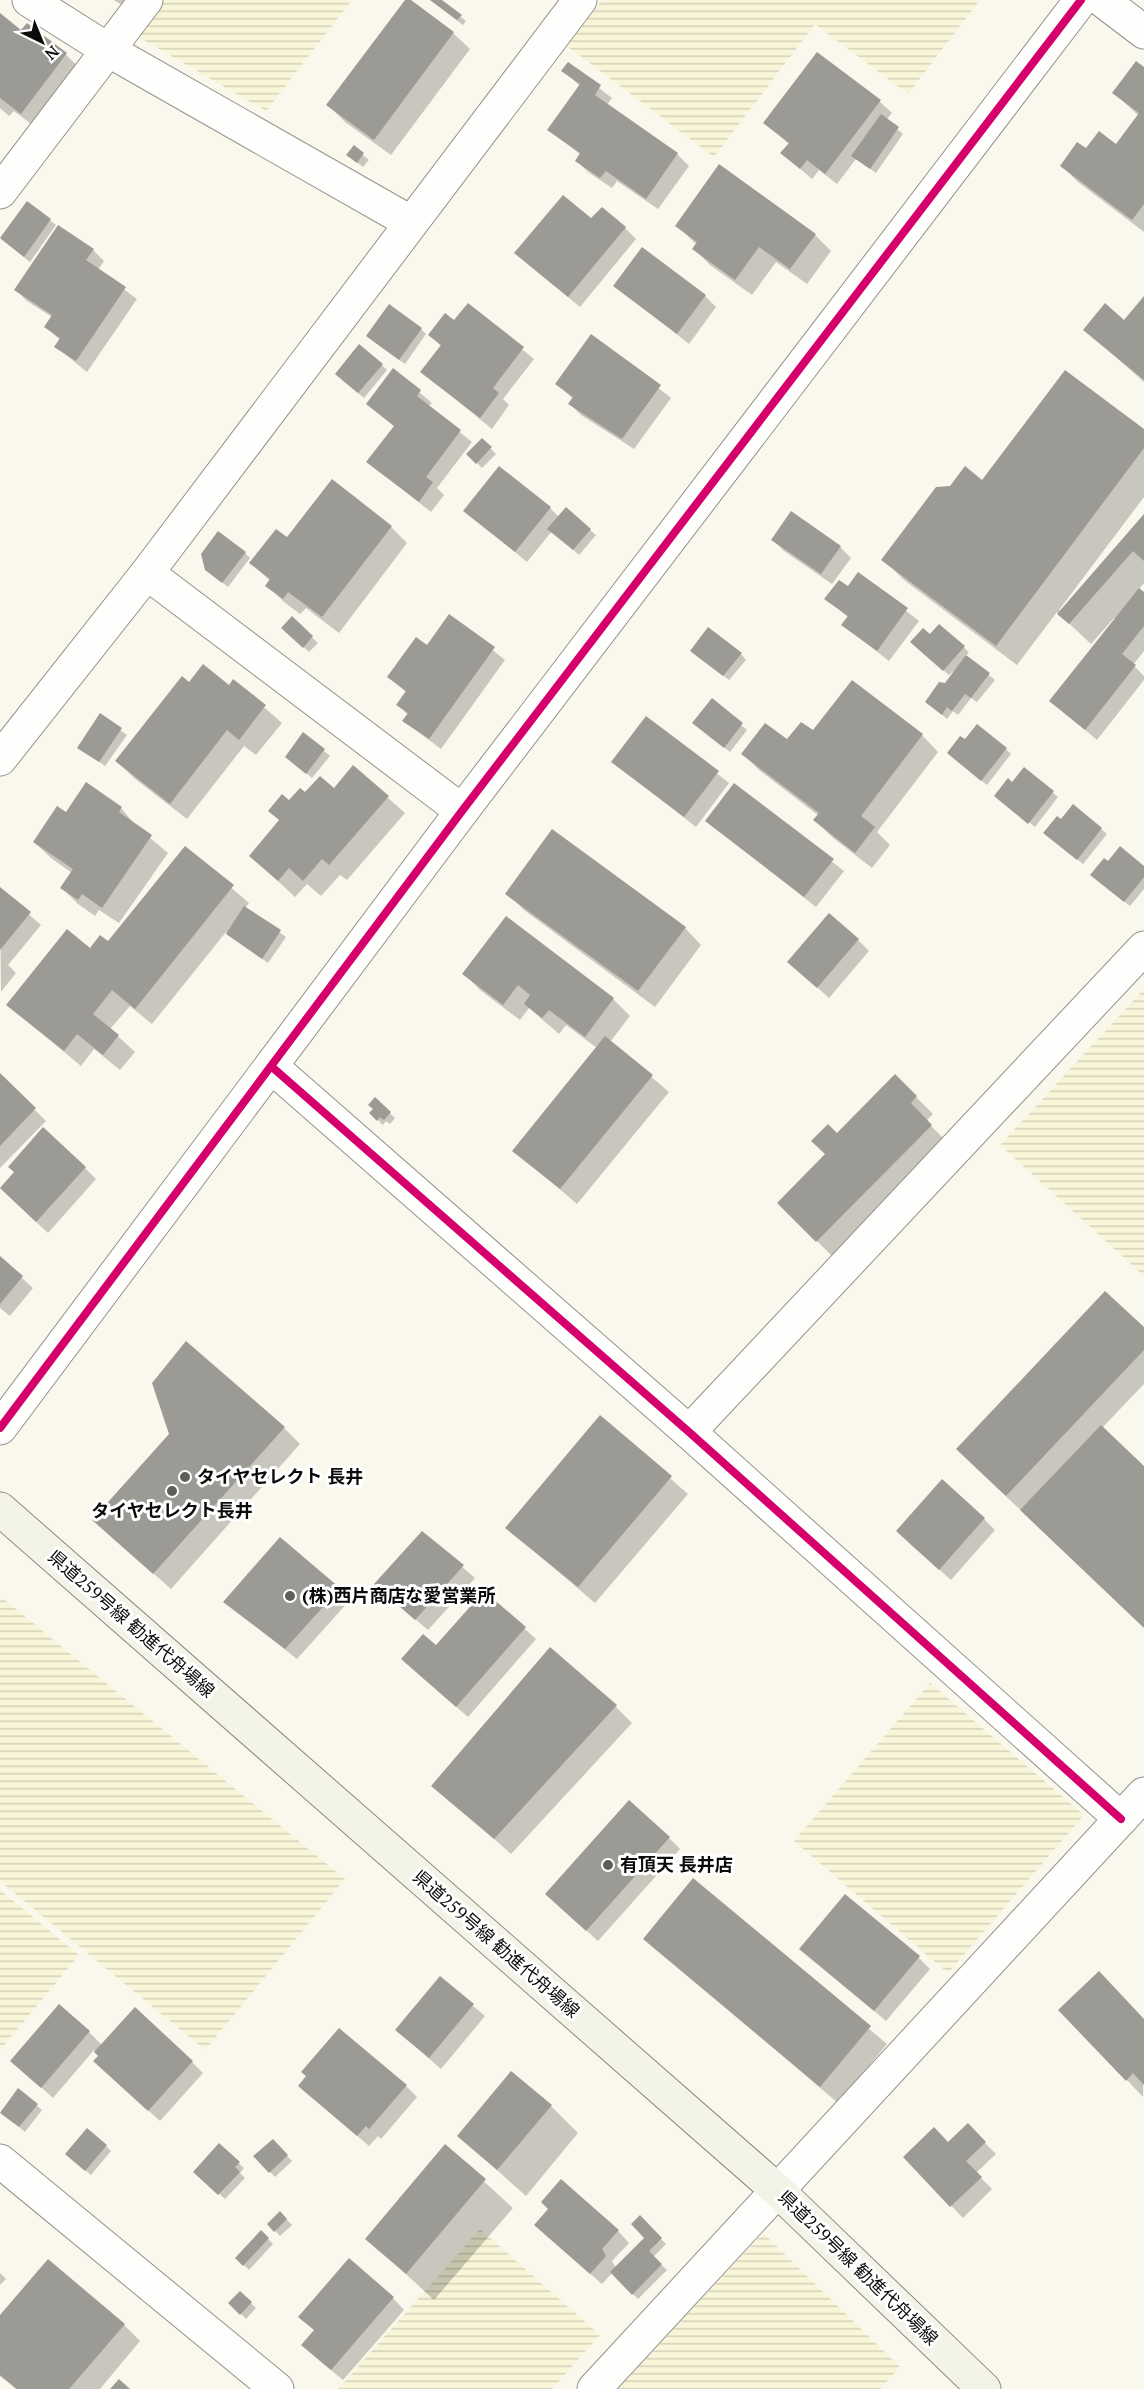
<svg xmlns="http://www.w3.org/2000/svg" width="1144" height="2389" viewBox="0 0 1144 2389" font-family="'PT Serif','Noto Sans JP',serif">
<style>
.farmland{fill:url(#farmland-rules)}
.shadow{fill:#0003}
.building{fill:#9c9a94}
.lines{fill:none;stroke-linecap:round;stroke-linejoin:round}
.minor-casing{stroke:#93928d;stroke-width:35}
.tertiary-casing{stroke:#93928d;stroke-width:35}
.secondary-casing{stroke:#898883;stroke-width:35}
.minor{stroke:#fefefc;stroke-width:33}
.tertiary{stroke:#fefefc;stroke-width:33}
.secondary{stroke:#f4f3e7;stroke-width:33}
.cycleway-casing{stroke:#fff;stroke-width:11}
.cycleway{stroke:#d6006c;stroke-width:8}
.poi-dot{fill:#5f5e5a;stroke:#fff;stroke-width:2}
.labels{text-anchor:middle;stroke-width:6;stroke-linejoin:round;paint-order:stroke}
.poi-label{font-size:18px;font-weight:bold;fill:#0b0b0b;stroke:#fff;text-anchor:start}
.street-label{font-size:18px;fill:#0b0b0b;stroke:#fff}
</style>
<defs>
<pattern id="farmland-rules" width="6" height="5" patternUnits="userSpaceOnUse" patternTransform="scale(1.5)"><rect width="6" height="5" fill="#f8f5d8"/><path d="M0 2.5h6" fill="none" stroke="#d3d1b8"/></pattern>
</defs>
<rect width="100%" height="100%" fill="#faf8ed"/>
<g class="farmland">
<path d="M161,0H352L266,111L135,35Z"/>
<path d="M602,0H980L908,94L815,24L714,157L567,46Z"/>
<path d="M1144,989V1276L1000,1145Z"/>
<path d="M0,1596L345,1879L205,2050L0,1881Z"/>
<path d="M930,1683L1084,1815L948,1973L794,1841Z"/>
<path d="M0,1890L79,1955L0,2050Z"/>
<path d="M480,2229L600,2335L552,2389H338Z"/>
<path d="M763,2233L900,2367L880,2389H618Z"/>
</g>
<g class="shadow">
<path d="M114,0H126L122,5Z"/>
<path d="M407,0L453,33L470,49L391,155L345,122L328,105Z"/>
<path d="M430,0H439L466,21L463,25Z"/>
<path d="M0,15L22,32L27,25L66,55L83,71L38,129L14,111L9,116L0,108Z"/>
<path d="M817,54L880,102L892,113L886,120L903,134L876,173L856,159L837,184L819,170L812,179L782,153L789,144L765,123Z"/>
<path d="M568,64L612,98L607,105L677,154L689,166L658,209L617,181L612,188L588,172L577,161L581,155L549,130L580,86L563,71Z"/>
<path d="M1144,69V232L1078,182L1062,166L1086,150L1116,146L1139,116L1114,93Z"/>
<path d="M354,148L369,160L363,167L348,155Z"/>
<path d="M27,203L56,225L30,262L1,239Z"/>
<path d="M592,221L625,228L636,239L580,307L528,264Z"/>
<path d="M677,226L815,235L831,251L807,284L776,262L752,295L710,265L694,249L697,245Z"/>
<path d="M93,250L104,261L98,270L137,299L87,372L56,347L60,340L46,327L52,317L27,301L16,290Z"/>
<path d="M615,286L705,296L716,307L689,344Z"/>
<path d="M1144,299V382L1085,330L1125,322Z"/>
<path d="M468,305L534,359L503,399L509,405L492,429L422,372L442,347L430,335L454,322Z"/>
<path d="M421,329L426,334L405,364L373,341Z"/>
<path d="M592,336L671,398L634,449L581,415L570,404L573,399L557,384Z"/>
<path d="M382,365L387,370L364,398L342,380Z"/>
<path d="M393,370L432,403L428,407L472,442L437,488L444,495L431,512L368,462L395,427L368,404Z"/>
<path d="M1144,431V497L1059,610L1061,611L1144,516V583L1139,589L1144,593V651L1133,665L1144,676V680L1097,740L1051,701L1116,620L1114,618L1091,644L1057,612L1017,665L904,580L883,559L982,482Z"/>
<path d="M482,440L496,454L482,468L468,454Z"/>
<path d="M550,508L559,517L590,530L596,535L579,555L552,531L527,562L465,511Z"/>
<path d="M391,527L407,543L339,633L306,608L300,614L284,602L267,585L270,581L251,563L287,539Z"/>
<path d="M773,540L840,547L851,558L832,584L784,551Z"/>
<path d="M245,553L250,558L228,587L213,575Z"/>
<path d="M859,574L919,621L889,661L843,625L849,618L826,599L848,588Z"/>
<path d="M450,616L505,660L441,749L404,721L408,715L398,705L407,693L389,677L427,647Z"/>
<path d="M292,618L318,643L309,652L288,633Z"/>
<path d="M964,647L969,653L965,656L995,680L977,702L971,698L958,715L953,711L947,719L927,702L946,685L959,667L949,675L918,648Z"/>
<path d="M741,654L746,660L729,680L697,656Z"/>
<path d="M234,681L282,723L256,755L244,746L187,819L134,778L117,761L189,684L230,687Z"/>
<path d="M712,700L747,730L730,752L700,728Z"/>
<path d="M100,715L127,735L105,766L78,747Z"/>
<path d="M647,718L729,783L696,827L613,762Z"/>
<path d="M813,733L922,735L938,752L877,832L890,845L872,868L832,837L815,820L819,816L759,770L743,754Z"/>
<path d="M304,734L330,756L312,778L286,757Z"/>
<path d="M965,741L1006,749L1011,754L987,785L954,758Z"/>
<path d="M353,767L405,813L347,880L340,875L321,896L307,884L295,897L251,856L280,821L289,802L306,794L334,790Z"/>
<path d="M1025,769L1058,797L1035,827L1000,798Z"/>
<path d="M734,785L844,871L816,907L707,821Z"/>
<path d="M1073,806L1107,834L1083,864L1050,838Z"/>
<path d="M121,808L136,826L168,853L119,923L99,910L95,916L78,904L62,888L72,873L51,858L34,842L66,814Z"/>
<path d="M185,848L249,903L245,908L286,937L268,963L226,932L152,1024L130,1006L110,1029L135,1052L120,1070L94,1049L81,1066L8,1005L91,950L108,944Z"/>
<path d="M1108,863L1144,868V889L1130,906L1097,880Z"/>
<path d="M0,889L41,925L8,965L16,973L1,992Z"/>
<path d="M507,893L685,928L701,945L655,1007L524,910Z"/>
<path d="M506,918L613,999L630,1016L610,1042L669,1092L577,1204L514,1150L597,1048L566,1025L559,1034L529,1008L520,1020L480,990L464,973Z"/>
<path d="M858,940L869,951L829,998L789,962Z"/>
<path d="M0,1076L46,1121L0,1168Z"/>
<path d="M895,1076L933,1114L926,1121L947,1142L834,1258L779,1203L827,1154L837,1135Z"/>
<path d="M375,1099L395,1118L390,1124L386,1121L383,1125L371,1113L375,1110Z"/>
<path d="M85,1168L96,1179L48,1233L1,1189L16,1172Z"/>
<path d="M0,1258L33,1288L10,1316L0,1308Z"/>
<path d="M1144,1329V1384L1102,1428L1144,1468V1627L974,1466Z"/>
<path d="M600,1417L688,1494L595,1603L507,1528Z"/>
<path d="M284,1428L300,1444L171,1589L111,1536Z"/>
<path d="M984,1519L995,1530L951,1580L909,1543Z"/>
<path d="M423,1533L475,1578L428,1630L387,1595Z"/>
<path d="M339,1589L350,1600L297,1659L225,1602Z"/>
<path d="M485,1593L536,1639L468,1717L414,1670Z"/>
<path d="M615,1706L632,1723L511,1854L433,1785Z"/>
<path d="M669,1838L680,1849L598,1941L558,1905Z"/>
<path d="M693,1880L887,2044L838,2103L645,1939Z"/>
<path d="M801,1949L918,1957L930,1969L886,2021Z"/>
<path d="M440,1978L485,2016L441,2069L409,2041Z"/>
<path d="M1061,2010L1144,2020L1143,2097L1127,2080Z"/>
<path d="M89,2032L102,2045L192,2062L203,2073L160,2121L106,2072L100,2056L94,2050L53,2098L12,2061Z"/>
<path d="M300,2086H406L417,2097L381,2139L378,2136L369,2146Z"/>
<path d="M18,2090L42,2110L25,2132L1,2111Z"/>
<path d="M551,2106L578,2133L526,2196L459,2136Z"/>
<path d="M968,2126L996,2154L976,2173L992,2189L963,2218L905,2157L948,2144Z"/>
<path d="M273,2141L292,2161L275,2177L255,2156Z"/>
<path d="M106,2146L111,2151L91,2175L72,2159Z"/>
<path d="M219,2146L244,2168L240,2173L245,2178L225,2199L195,2172Z"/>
<path d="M445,2146L513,2208L434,2300L367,2238Z"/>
<path d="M550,2209L618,2231L629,2243L612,2261L616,2268L646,2238L640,2218L666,2244L653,2257L667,2270L638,2299L612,2273L602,2284L547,2236Z"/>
<path d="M280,2213L292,2225L280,2236L269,2224Z"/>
<path d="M261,2232L273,2244L249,2270L237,2258Z"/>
<path d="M0,2273L6,2279L0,2285Z"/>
<path d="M240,2293L256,2308L246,2319L230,2303Z"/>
<path d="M393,2298L404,2310L343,2380L314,2356Z"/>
<path d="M0,2317L124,2325L140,2341L100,2389H16L0,2376Z"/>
</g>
<g class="building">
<path d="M405,0H411L454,32L374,140L326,105Z"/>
<path d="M430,0H442L462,15L457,20Z"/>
<path d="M0,13L21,30L27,23L67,53L21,114L0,98Z"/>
<path d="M817,52L881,100L825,174L807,160L800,169L780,153L789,143L763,123Z"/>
<path d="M1136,61L1144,67V204L1132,220L1060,166L1077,142L1086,148L1099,131L1116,144L1139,113L1112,93Z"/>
<path d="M568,62L601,85L595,95L678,153L646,199L606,171L600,178L575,161L580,153L547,130L580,84L561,71Z"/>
<path d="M881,114L899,127L870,169L851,156Z"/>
<path d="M354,145L364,153L357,163L346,155Z"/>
<path d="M719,164L816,234L790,269L759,247L735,280L692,249L697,242L675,226Z"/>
<path d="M563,195L591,218L602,207L626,227L568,297L514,253Z"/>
<path d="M27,201L51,219L24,257L0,238Z"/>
<path d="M58,225L94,249L86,260L126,287L76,361L54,347L60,338L44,327L52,315L14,290Z"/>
<path d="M642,247L706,295L677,334L613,286Z"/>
<path d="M1144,296V380L1083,330L1105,303L1124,320Z"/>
<path d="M468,303L524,347L493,388L499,393L480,418L420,372L441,345L428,335L445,313L454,320Z"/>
<path d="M389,304L422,328L399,360L366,336Z"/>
<path d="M591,334L661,385L622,439L568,404L573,397L555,384Z"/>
<path d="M359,344L383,364L358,393L335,374Z"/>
<path d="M393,368L421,390L417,396L461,430L426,477L433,482L419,502L366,462L394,426L366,404Z"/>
<path d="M1065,370L1144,429V448L996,646L881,560L936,487L950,486L965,466L982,480Z"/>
<path d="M482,438L492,447L476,464L466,454Z"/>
<path d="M499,466L551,507L515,552L463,511Z"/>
<path d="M332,479L392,526L322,617L288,592L283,599L265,586L270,579L249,563L276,529L287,537Z"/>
<path d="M566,507L591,529L573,550L547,529Z"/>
<path d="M791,511L841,546L821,574L771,540Z"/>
<path d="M1144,514V561L1133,551L1069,624L1057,614Z"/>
<path d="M218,531L246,552L222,583L205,570L201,554Z"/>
<path d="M858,572L908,608L877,651L841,625L848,616L824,599L839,580L848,586Z"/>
<path d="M1139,588L1144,592V626L1122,654L1136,665L1085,730L1049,701Z"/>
<path d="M449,614L495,647L429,739L402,721L408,713L396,705L406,691L387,677L416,637L427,645Z"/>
<path d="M292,616L313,636L303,648L281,628Z"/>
<path d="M939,624L965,646L943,671L910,642L923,628L930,634Z"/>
<path d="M708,627L742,653L723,676L690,651Z"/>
<path d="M966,655L990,673L971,698L965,694L952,711L947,707L942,715L925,702L939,682L945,683Z"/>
<path d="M203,664L229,685L233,679L266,705L239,740L227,730L170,804L115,761L182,676L189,682Z"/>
<path d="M852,680L923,734L861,816L875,827L855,853L813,820L819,813L741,754L765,723L787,739L801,722L813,730Z"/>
<path d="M712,698L743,723L724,748L692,723Z"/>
<path d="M100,713L122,728L99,762L77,748Z"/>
<path d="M646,716L719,771L684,817L611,762Z"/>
<path d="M977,724L1007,748L981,781L947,753L960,736L965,739Z"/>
<path d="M303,732L325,749L306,774L285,757Z"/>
<path d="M353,765L389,796L329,865L322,859L303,881L289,868L278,881L249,856L279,820L268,811L282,794L289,800L300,788L305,792L320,776L334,788Z"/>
<path d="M1024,767L1054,791L1028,824L994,796L1008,778L1012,782Z"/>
<path d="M86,782L122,807L119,812L152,835L102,908L82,894L78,900L60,888L73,869L33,842L57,806L66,812Z"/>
<path d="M734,783L834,859L804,897L705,821Z"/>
<path d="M1073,804L1102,828L1077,860L1043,833L1057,816L1061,819Z"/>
<path d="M552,829L686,927L638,991L505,894Z"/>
<path d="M185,846L234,885L135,1009L112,990L93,1014L119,1035L103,1055L77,1034L64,1051L6,1005L67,929L90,948L100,935L108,941Z"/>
<path d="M1120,846L1144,866V877L1124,902L1090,875L1104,858L1108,861Z"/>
<path d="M0,887L31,912L0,950Z"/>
<path d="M244,906L281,930L262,959L226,934Z"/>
<path d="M829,913L859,939L817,988L787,962Z"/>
<path d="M506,916L614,998L585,1037L549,1010L542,1018L524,1004L530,995L518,985L503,1005L462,974Z"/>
<path d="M605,1036L653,1075L560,1189L512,1151Z"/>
<path d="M0,1073L36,1108L0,1146Z"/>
<path d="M895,1074L917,1096L911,1103L932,1125L816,1242L777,1203L825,1154L811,1141L828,1124L837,1133Z"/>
<path d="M375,1097L391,1112L384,1120L380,1117L377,1121L369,1113L373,1109L368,1105Z"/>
<path d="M43,1127L86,1167L36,1222L0,1188L14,1172L8,1167Z"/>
<path d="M0,1256L23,1276L0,1304Z"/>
<path d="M1105,1291L1144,1327V1350L1006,1496L956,1449Z"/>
<path d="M186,1341L285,1427L153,1574L92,1520L169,1434L152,1383Z"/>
<path d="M600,1415L672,1476L578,1587L505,1528Z"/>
<path d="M1101,1425L1144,1466V1628L1020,1510Z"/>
<path d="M942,1479L985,1518L939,1570L896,1531Z"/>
<path d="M422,1531L464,1565L415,1620L374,1584Z"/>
<path d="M280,1537L340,1588L285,1649L223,1602Z"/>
<path d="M484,1591L526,1627L456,1707L401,1659L423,1634L436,1645Z"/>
<path d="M550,1647L617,1705L494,1839L431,1786Z"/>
<path d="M629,1800L670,1837L586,1931L545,1894Z"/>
<path d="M693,1878L871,2026L820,2087L643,1939Z"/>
<path d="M845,1894L920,1956L874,2011L799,1949Z"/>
<path d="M1099,1971L1144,2019V2085L1133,2073L1126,2081L1058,2010Z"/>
<path d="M440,1976L474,2004L429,2058L395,2030Z"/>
<path d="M59,2004L90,2031L41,2088L10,2061Z"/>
<path d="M135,2007L193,2061L148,2111L93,2061L98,2056L94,2052Z"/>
<path d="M339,2028L407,2085L369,2129L366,2126L357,2136L298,2086L306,2076L301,2072Z"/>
<path d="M511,2071L552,2105L497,2170L457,2136Z"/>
<path d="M18,2088L38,2104L19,2127L0,2113Z"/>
<path d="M968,2123L986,2142L966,2161L982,2177L950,2207L903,2157L934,2127L948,2142Z"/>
<path d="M87,2128L107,2145L85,2171L65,2154Z"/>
<path d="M273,2139L288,2155L269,2173L253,2156Z"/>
<path d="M219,2143L240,2162L235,2167L240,2172L218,2195L193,2172Z"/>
<path d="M445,2144L486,2179L406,2274L365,2239Z"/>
<path d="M561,2179L619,2230L602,2249L606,2256L590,2274L534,2225L548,2209L541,2202Z"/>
<path d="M280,2211L287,2219L274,2232L267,2224Z"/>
<path d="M640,2215L662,2238L649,2251L662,2264L632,2295L610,2272L644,2238L631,2224Z"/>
<path d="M261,2230L269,2238L243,2266L235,2258Z"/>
<path d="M349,2258L394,2297L331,2370L301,2345L314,2330L298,2317Z"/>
<path d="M48,2259L125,2324L69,2389H17L0,2375V2315Z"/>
<path d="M240,2291L252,2302L240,2315L228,2303Z"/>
<path d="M119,2379L130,2389H110Z"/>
</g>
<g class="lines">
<g class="minor-casing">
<g id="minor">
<path d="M29,0L108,50L410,222"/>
<path d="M1102,0L1144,32"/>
<path d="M0,192L146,0"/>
<path d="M147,573L462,811"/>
<path d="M0,759L147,573L580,0"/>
<path d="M272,1067L689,1432L1121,1819"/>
<path d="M689,1432L1144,948"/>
<path d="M0,2161L277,2389"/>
<path d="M594,2389L1144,1794"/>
</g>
</g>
<g class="tertiary-casing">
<path id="tertiary" d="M0,1428L462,811L1081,0"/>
</g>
<g class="secondary-casing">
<path id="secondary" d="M0,1509L777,2190L984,2389"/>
</g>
<use href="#minor" class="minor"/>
<use href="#tertiary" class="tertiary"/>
<use href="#secondary" class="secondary"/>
<g class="cycleway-casing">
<g id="cycleway">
<path d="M272,1067L689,1432L1121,1819"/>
<path d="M0,1428L462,811L1081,0"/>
</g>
</g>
<use href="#cycleway" class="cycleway"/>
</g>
<g class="poi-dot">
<circle cx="185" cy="1477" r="6"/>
<circle cx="172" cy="1491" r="6"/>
<circle cx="290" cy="1596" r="6"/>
<circle cx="608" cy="1865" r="6"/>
</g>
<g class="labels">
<g class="poi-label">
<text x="197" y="1483">タイヤセレクト 長井</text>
<text x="172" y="1517" text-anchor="middle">タイヤセレクト長井</text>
<text x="302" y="1602">(株)西片商店な愛営業所</text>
<text x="620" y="1871">有頂天 長井店</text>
</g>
<g class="street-label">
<text transform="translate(131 1624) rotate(41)" y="6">県道259号線 勧進代舟場線</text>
<text transform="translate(496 1944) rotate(41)" y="6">県道259号線 勧進代舟場線</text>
<text transform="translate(858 2268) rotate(44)" y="6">県道259号線 勧進代舟場線</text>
</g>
</g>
<g transform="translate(42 42) rotate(137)" stroke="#ffffff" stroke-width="4.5" paint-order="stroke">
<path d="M0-4.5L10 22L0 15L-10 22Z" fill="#0b0b0b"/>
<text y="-9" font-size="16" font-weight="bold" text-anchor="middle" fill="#0b0b0b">N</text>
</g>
</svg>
